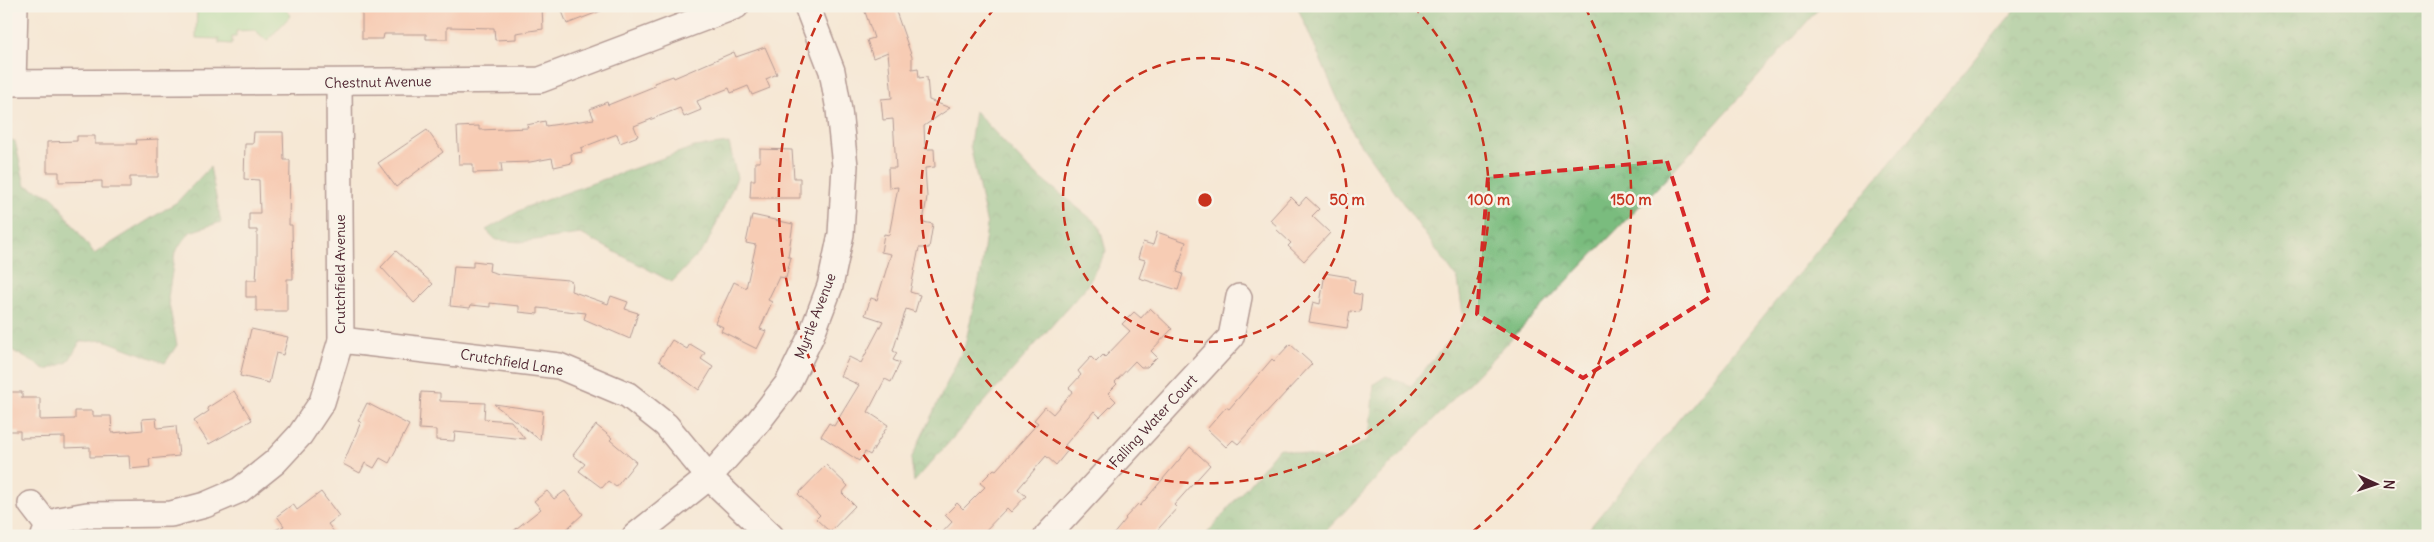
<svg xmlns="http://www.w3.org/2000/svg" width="2434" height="542" viewBox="0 0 2434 542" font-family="Delius,sans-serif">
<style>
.green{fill:#98dc95;stroke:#717e60}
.forest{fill:url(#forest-crowns);stroke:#626e54}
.building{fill:#f8aa8c}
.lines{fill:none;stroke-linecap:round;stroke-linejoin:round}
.minor-casing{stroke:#643d44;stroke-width:28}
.minor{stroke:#fff;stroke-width:25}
.marked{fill:none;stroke:#d62828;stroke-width:4;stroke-dasharray:10 6;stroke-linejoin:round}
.ring{fill:none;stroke:#c8321e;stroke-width:2.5;stroke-dasharray:9 6}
.labels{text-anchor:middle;stroke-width:5;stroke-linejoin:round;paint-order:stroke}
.street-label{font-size:14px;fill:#4a1f2b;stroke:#f7f3e8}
.centre{fill:#c8321e;stroke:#f7f3e8;stroke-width:2.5}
.ring-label{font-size:15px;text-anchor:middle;font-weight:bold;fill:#c8321e;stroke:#f7f3e8;stroke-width:5;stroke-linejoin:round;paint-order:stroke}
</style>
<defs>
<pattern id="forest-crowns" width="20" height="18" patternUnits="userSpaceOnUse" patternTransform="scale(1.25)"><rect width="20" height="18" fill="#7abc7e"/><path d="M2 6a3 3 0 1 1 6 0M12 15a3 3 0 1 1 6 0" fill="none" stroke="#669867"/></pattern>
</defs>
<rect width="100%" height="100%" fill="#f7f3e8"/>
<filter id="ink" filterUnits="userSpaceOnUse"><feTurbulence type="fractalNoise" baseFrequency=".02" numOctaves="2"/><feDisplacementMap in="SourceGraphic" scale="10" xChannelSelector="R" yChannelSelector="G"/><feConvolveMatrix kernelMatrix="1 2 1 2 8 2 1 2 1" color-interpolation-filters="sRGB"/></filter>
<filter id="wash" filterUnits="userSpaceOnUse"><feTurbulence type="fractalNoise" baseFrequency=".0096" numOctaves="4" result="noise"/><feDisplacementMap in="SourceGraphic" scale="20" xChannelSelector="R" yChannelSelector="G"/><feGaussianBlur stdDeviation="1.12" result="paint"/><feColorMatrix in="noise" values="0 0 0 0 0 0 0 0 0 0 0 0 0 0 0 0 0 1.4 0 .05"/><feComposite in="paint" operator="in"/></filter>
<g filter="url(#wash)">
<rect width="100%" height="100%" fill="#f6e8d5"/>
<path class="green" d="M197,6H282L291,15L267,41L255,30L236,31V37H232V44L219,43V39L196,38Z"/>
<g class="forest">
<path d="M1297,6H1821L1681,163L1321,536H1205L1279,448L1330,461L1369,439L1374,384L1386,376L1411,386L1464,322L1458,280L1353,134Z"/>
<path d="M2018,6H2428V536H1583Z"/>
<path d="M975,111L1027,167L1099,225L1106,251L1086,287L914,482L911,459L965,345L981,272L987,225L970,145Z"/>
<path d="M6,139L15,141L25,185L53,197L94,254L177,202L210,167L221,222L190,232L175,252L168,298L177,345L165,363L104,340L80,342L68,362L47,370L6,347Z"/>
<path d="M729,143L737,178L706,246L672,282L581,234L520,242L496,240L486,230L526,207L694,147Z"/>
</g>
<g id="blocks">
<g class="building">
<path d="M362,6H542L543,29L516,33V39L495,40L494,28L447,27V39H426V34H384L383,39H362Z"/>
<path d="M560,6H610L611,7L567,24Z"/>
<path d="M863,6H894L912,57V69L918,68L919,78L927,77L929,100L950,108L924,126L925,149H934L935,167L925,168L927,197L923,222L933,224L929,248H919L910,292L920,295L915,312L906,309L893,351L897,353L893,360L900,363L891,382L885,379L868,412L888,425L870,455L865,452L859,461L821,436L829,423L834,426L859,385L840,376L849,357L861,363L883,321L865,315L871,298L877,300L891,254L881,252L884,234L889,235L898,187L889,188L888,168H896L893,119L883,120L881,99L892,98L888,52L873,58L867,40L874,38Z"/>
<path d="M765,47L777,74L766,79L770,88L752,95L748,86L731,93L729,88L697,101L701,110L684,117L680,108L634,126L638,136L620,143L617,134L581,148L582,152L571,154L572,163L554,167L552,158L530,162L501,163L502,172L473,173V164H459L457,127L479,126V130L528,128L527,125L545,121L546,126L594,119L590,109L607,102L608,105L655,86L654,83L673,76L674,78L734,52L736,57Z"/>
<path d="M427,130L443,152L396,187L378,163Z"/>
<path d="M254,132H283L284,160H290L289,225H292L293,279H287V311H256V297H246V280H256L257,262V230H249V213H260L259,180L244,179L245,144H253Z"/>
<path d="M77,136H95V144H137L136,140L158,139V177H130V188H102V181L59,182V172H47V142L77,141Z"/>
<path d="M760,149L792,150L794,178H800V198H750L751,180H755V162H760Z"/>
<path d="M1291,197L1299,205L1306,197L1319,209L1312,216L1330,233L1304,261L1288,246L1291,243L1276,229L1278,227L1270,220Z"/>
<path d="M752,215L793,224L788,257H791L786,278L779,277L768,300L772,302L760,329L766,331L757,349L721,331L723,327L715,323L734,282L746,288L756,245L746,243Z"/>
<path d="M1157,232L1186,242L1177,272L1183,274L1178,290L1139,278L1145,260L1138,258L1143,242L1153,245Z"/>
<path d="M396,251L433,284L414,303L381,267Z"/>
<path d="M473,261L490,263L489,271L499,274L568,280L572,282L571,291L608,304L611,296L628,302L625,309L638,313L630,339L584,319L586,313L538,308V314L519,312V306L490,303V307L471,305L470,308L450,306L454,266L473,267Z"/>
<path d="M1325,273L1349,277V279L1355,280L1353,293L1362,295L1360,312L1350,311L1347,328L1309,322L1313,302L1320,304Z"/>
<path d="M1150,308L1172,329L1151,351L1157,357L1147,367H1141L1135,361L1115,382L1117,384L1108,393L1116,401L1100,417L1094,411L1065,445L1069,449L1056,465L1046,456L1018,489L1026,496L1011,512L1007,508L980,536H939L952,522L945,515L957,503L963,509L985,487L980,483L994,469L996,470L1038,423L1034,420L1045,407L1053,414L1073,391L1069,388L1081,375L1078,371L1091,357L1096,362L1103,355L1105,357L1130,331L1122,324L1134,312L1141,318Z"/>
<path d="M251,329L288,337L283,355L276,353L269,383L240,376Z"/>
<path d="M672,340L687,349L690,344L705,353L701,359L713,367L699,390L659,361Z"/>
<path d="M1290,344L1312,364L1238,444L1233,440L1226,447L1207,429L1226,407L1229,409L1272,359L1274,361Z"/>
<path d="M234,391L252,420L209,444L194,421L209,411L207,408Z"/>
<path d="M6,392H22V398H40V420L75,419V411H93V416H111L112,433L143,430L142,419L156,418L157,428L176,426L179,456L149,459L150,467L130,469L129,456L90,457V447L65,448V437L20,438V431H6Z"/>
<path d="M421,392L440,393V401L485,403L484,419L511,421L525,439L455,432L454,441L436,440V430L419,429Z"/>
<path d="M367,403L409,425L389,463L380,458L374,468L365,463L360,473L343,464L361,422L358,421Z"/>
<path d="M494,404L543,411L540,440L495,405Z"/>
<path d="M596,425L612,438L610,440L636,462L616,487L608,481L602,488L579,471L585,464L573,455Z"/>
<path d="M1190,447L1210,465L1174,505L1177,508L1152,536H1112L1126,519L1125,518L1138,504L1140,506Z"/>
<path d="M826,465L848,486L842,493L855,506L830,532L816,519L820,515L798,494Z"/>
<path d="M547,491L554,499L565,491L583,514L559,536H507L541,509L534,501Z"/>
<path d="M321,492L339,516L328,524L337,536H262L284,526L277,516L293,504L297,510Z"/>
</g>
</g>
</g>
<g filter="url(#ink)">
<use href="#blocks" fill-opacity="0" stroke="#643d44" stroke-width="1"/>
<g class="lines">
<g class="minor-casing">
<g id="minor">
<path d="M6,83L540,80L736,6"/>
<path d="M13,83L15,6"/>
<path d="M341,340L559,366L628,395L666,425L709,477L771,536"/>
<path d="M31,504L48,526"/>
<path d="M44,536L48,526L59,520L87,515L171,514L205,505L240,490L275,462L300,435L322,402L341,340L339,82"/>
<path d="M635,536L709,477L758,422L788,383L811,336L830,286L841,234L845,166L839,110L832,71L807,6"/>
<path d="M1047,536L1231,337L1239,297"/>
</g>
</g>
<use href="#minor" class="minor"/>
</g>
</g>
<path d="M0 0H2434V542H0ZM1667,161L1710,297L1583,378L1477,314L1488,177Z" fill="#f6e8d5" fill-opacity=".55" fill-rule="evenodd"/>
<path class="marked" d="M1667,161L1710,297L1583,378L1477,314L1488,177Z"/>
<g class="ring">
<circle cx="1205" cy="200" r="142"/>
<path d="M1413 6A284 284 0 1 1 997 6"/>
<path d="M943 536A426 426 0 0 1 825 7M1585 7A426 426 0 0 1 1467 536"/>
</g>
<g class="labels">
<g class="street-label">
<text transform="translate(378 82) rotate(-1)" y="5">Chestnut Avenue</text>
<text transform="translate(340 274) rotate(-90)" y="5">Crutchfield Avenue</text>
<text transform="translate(815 316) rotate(-69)" y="5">Myrtle Avenue</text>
<text transform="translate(512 362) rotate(9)" y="5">Crutchfield Lane</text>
<text transform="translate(1153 421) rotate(-47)" y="5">Falling Water Court</text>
</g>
</g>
<circle cx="1205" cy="200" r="8" class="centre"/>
<g class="ring-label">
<text x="1347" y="205">50 m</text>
<text x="1489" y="205">100 m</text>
<text x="1631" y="205">150 m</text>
</g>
<rect width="2434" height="542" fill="none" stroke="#f7f3e8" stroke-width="25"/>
<g transform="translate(2376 484) rotate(93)" stroke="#f7f3e8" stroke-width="4" paint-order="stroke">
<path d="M0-4L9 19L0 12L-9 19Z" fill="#4a1f2b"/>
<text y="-8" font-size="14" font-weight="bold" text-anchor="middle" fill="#4a1f2b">N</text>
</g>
</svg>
